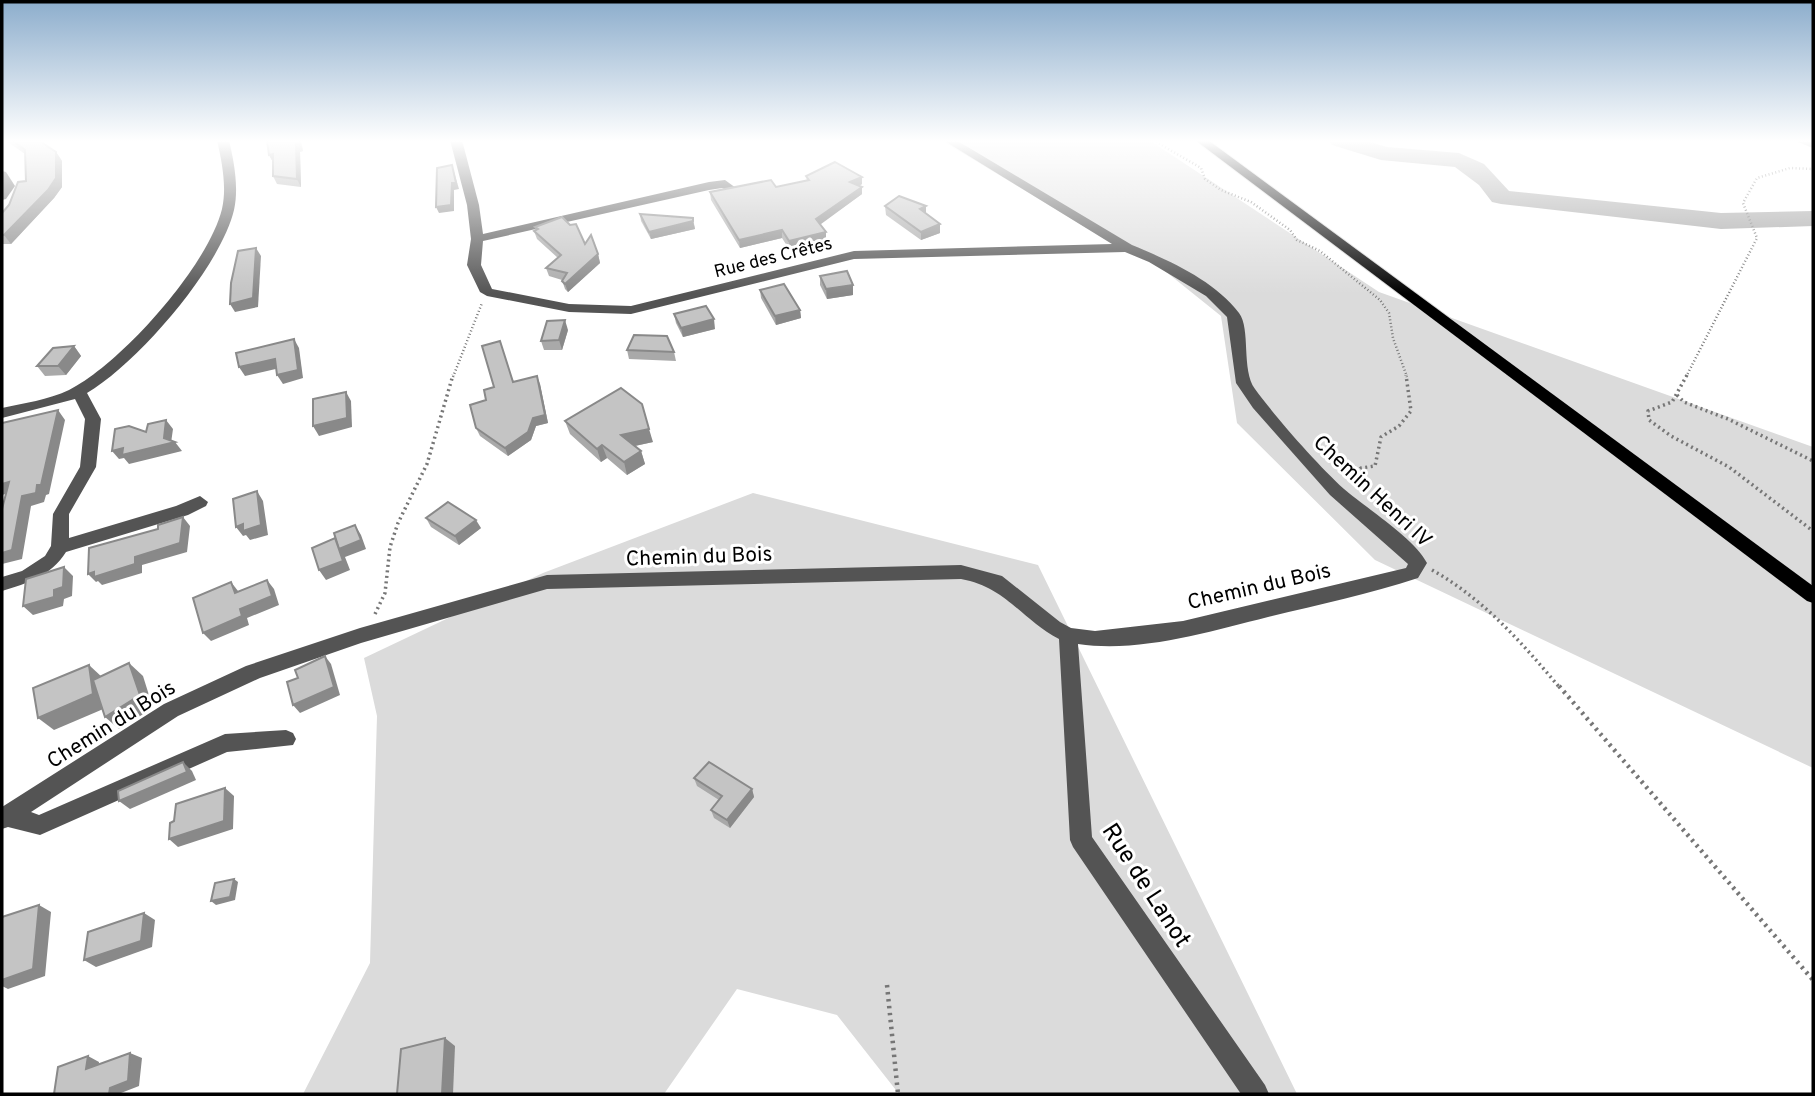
<svg xmlns="http://www.w3.org/2000/svg" width="1815" height="1096" viewBox="0 0 1815 1096" font-family="Overpass,sans-serif">
<style>
.green{fill:#dbdbdb}
.lines{fill:none;stroke-linecap:round;stroke-linejoin:round}
.river{fill:#a2a2a2;fill-rule:evenodd}
.major-casing{stroke:#dbdbdb;stroke-width:2}
.path-far2{stroke:#767676;stroke-width:2.5;stroke-dasharray:1 2.5;stroke-linecap:butt}
.path-far1{stroke:#767676;stroke-width:3.5;stroke-dasharray:2 3.5;stroke-linecap:butt}
.path{stroke:#767676;stroke-width:4.5;stroke-dasharray:2.5 4.5;stroke-linecap:butt}
.minor{fill:#545454;fill-rule:evenodd}
.major{fill:#000;fill-rule:evenodd}
.wall{fill:#a9a9a9}
.shaded-wall{fill:#898989}
.building{fill:#c4c4c4;stroke:#898989;stroke-width:2}
.labels{text-anchor:middle;stroke-width:6;stroke-linejoin:round;paint-order:stroke}
.far-street-label{font-size:18px;fill:#000;stroke:#fff}
.street-label{font-size:21px;fill:#000;stroke:#fff}
.near-street-label{font-size:24px;fill:#000;stroke:#fff}
</style>
<rect width="100%" height="100%" fill="#fff"/>
<g class="green">
<path d="M941,140H1149L1379,292L1813,447V768L1375,560L1237,423L1221,316L1160,267L1110,242Z"/>
<path d="M753,493L1038,565L1297,1094H899L837,1015L737,989L664,1094H303L370,963L377,716L364,658L543,573Z"/>
</g>
<g class="lines">
<path class="river" d="M1329,140H1363L1387,147L1459,153L1484,164L1509,191L1721,213L1813,211V226L1721,229L1501,204L1492,202L1479,185L1455,167L1381,160L1332,145Z"/>
<g class="major-casing">
<path id="major" d="M1195,140H1208L1813,586V603L1807,601Z"/>
</g>
<g class="path-far2">
<path d="M1153,140L1201,168L1205,179L1221,190L1251,202L1290,230L1297,240L1320,251L1380,300L1389,313L1393,338L1407,377"/>
<path d="M453,377L482,303"/>
<path d="M1686,377L1757,238L1743,203L1757,178L1790,168L1813,169"/>
</g>
<g class="path-far1">
<path d="M1687,375L1672,402L1648,411L1649,420L1671,436L1729,467L1813,531"/>
<path d="M1677,395L1684,402L1728,419L1813,461"/>
<path d="M1348,480L1361,468L1375,466L1381,437L1399,426L1411,411L1406,375"/>
<path d="M1432,570C1484,599 1522,643 1560,688"/>
<path d="M375,614L385,593L390,547L398,523L427,464L453,375"/>
</g>
<g class="path">
<path d="M1559,686L1813,980"/>
<path d="M887,985L898,1094"/>
</g>
<g class="minor">
<path d="M217,140H229C234,162 239,187 234,210C220,268 138,363 87,393L101,419L96,467L69,514V538L176,506L200,496L208,502L206,506L188,515L66,552C51,576 28,583 2,591V577L22,571L45,556L51,546L53,514L80,467L85,419L75,399L2,418V408C24,403 48,400 69,390C121,364 208,266 222,209C227,187 222,162 217,140Z"/>
<path d="M450,140H462L479,205L483,234L709,182L725,180L736,188L730,192L722,188L709,190L483,241L481,265L492,289L569,304L631,306L854,251L1112,244L943,140H956L1132,245C1168,260 1214,280 1239,313C1251,329 1241,370 1255,389C1277,419 1317,464 1344,489C1366,508 1414,538 1427,563L1418,578C1369,594 1318,605 1268,617C1208,632 1140,653 1078,644L1092,837L1265,1085L1269,1094H1241L1073,847L1070,840L1059,639C1021,619 1006,587 961,579L547,589L361,643L260,678L178,716L31,812L39,815L225,734L286,730L293,733L296,739L293,745L227,752L40,835L8,827L2,829V807L164,704L246,666L360,628L547,575L961,565L1002,576L1060,622L1071,628L1095,631L1183,621L1406,568L1408,564L1330,495L1253,408L1236,383L1227,317L1206,296L1149,262L1125,252L854,259L631,314L569,312L487,296L480,292L467,265L471,239L467,205Z"/>
<path d="M1797,140L1813,141V148L1798,142Z"/>
<path d="M2,171L6,172L15,186L6,199L2,200Z"/>
</g>
<use href="#major" class="major"/>
</g>
<g class="wall">
<path d="M5,140H38L56,152L62,161V187L54,198L11,244H2V213L26,181L25,154Z"/>
<path d="M303,151L300,152L301,187L277,184L273,176V162L269,155Z"/>
<path d="M806,176L862,184L859,186L862,187V194L820,224L826,240L789,249L782,238L740,248L711,200L710,192L776,187L807,181Z"/>
<path d="M885,206L940,233L921,240L886,215Z"/>
<path d="M640,214L693,218L695,229L651,239L641,221Z"/>
<path d="M535,227L585,244L598,254L600,263L568,292L565,289L562,280L549,276L546,268L558,258L537,239L534,231L536,230Z"/>
<path d="M820,276L853,285V295L827,299L820,285Z"/>
<path d="M760,290L800,310L801,318L776,325L761,298Z"/>
<path d="M674,314L715,329L683,337L676,323Z"/>
<path d="M568,330L562,350H544L541,341Z"/>
<path d="M74,346L81,356L66,375L45,376L37,366Z"/>
<path d="M627,350L674,352L676,361L629,359Z"/>
<path d="M514,382L540,384L548,423L536,426L531,440L508,456L480,436L476,428L486,400Z"/>
<path d="M565,421L653,442L635,446L641,451L645,464L627,475L607,458L601,462L570,434Z"/>
<path d="M426,518L481,528L459,545L431,527Z"/>
<path d="M694,778L752,789L754,797L730,828L714,818L711,810L719,800L697,786Z"/>
</g>
<g class="shaded-wall">
<path d="M299,140H301L303,151L300,152L301,187L297,179L296,144Z"/>
<path d="M56,152L62,161V187L54,198L11,244L4,235Z"/>
<path d="M273,154L277,162H273L269,155Z"/>
<path d="M452,165L459,189L454,190V211L439,213L436,207Z"/>
<path d="M862,177V184L851,190L850,182Z"/>
<path d="M862,187V194L817,227L816,219Z"/>
<path d="M926,206V215L920,209Z"/>
<path d="M693,221L695,229L651,239L649,232Z"/>
<path d="M940,224V233L921,240V232Z"/>
<path d="M782,230V238L740,248L739,240Z"/>
<path d="M826,232V240L789,249V241Z"/>
<path d="M256,248L261,256L258,307L235,312L230,304Z"/>
<path d="M598,254L600,263L568,292L565,284Z"/>
<path d="M853,285V295L827,299L826,289Z"/>
<path d="M800,310L801,318L776,325L775,316Z"/>
<path d="M714,319L715,329L683,337L681,328Z"/>
<path d="M565,320L568,330L562,350L559,340Z"/>
<path d="M294,339L299,348L303,378L283,384L277,375Z"/>
<path d="M74,346L81,356L66,375L58,366Z"/>
<path d="M275,359L280,368L245,376L239,367Z"/>
<path d="M537,376L540,384L548,423L536,426L531,440L508,456L505,448L533,418Z"/>
<path d="M346,392L351,401L352,427L319,436L313,426Z"/>
<path d="M58,410L65,420L49,494L46,495L44,502L31,506L22,559L2,564V553L22,496Z"/>
<path d="M166,420L173,429L171,443L175,442L182,451L129,464L124,458L119,459L112,451L164,438Z"/>
<path d="M649,429L653,442L625,448L621,435Z"/>
<path d="M602,445L607,458L601,462L597,449Z"/>
<path d="M641,451L645,464L627,475L624,462Z"/>
<path d="M9,482L17,491L2,495V484Z"/>
<path d="M257,491L263,501L268,535L250,540L246,535L243,536L236,527Z"/>
<path d="M183,517L190,526L187,552L142,565V573L102,585L98,581L96,582L88,574L135,557Z"/>
<path d="M476,520L481,528L459,545L455,536Z"/>
<path d="M355,525L361,535L366,549L345,557L350,570L326,580L319,570Z"/>
<path d="M64,567L73,576L72,596L64,599L63,606L33,615L23,606L54,590Z"/>
<path d="M267,580L274,589L279,605L247,618L249,625L211,641L203,633L240,609Z"/>
<path d="M231,582L238,591L242,602L235,593Z"/>
<path d="M325,656L331,664L340,695L300,713L293,705Z"/>
<path d="M129,663L143,676L153,708L119,729L105,717Z"/>
<path d="M89,665L103,678L108,707L54,730L38,718Z"/>
<path d="M183,762L192,771L196,780L130,809L119,801Z"/>
<path d="M225,788L234,796L233,829L178,847L169,839Z"/>
<path d="M752,789L754,797L730,828L727,820Z"/>
<path d="M234,879L238,882L235,900L216,905L211,901Z"/>
<path d="M39,905L51,912L45,976L8,989L2,986V980Z"/>
<path d="M144,913L155,920L152,947L96,967L84,960Z"/>
<path d="M445,1038L455,1046L453,1094H442Z"/>
<path d="M130,1053L142,1058L139,1086L121,1093V1094H109L110,1088Z"/>
<path d="M88,1056L99,1062L98,1074L86,1069Z"/>
</g>
<g class="building">
<path d="M12,140H38L56,152V178L48,190L4,235H2V213L9,205L18,182L26,181L25,150Z"/>
<path d="M267,140H299V143L296,144L297,179L273,176V154L269,155Z"/>
<path d="M835,162L862,177L850,182L862,187L816,219L826,232L789,241L782,230L739,240L710,192L771,180L776,187L809,180L806,176Z"/>
<path d="M452,165L456,183H452L451,205L436,207L437,168Z"/>
<path d="M899,196L926,206L920,209L940,224L921,232L885,206Z"/>
<path d="M640,214L693,218V221L649,232Z"/>
<path d="M562,217L570,225L576,224L585,244L591,235L598,254L565,284L562,281L567,273L546,268L561,255L534,231L538,229L535,227Z"/>
<path d="M256,248L253,298L230,304L231,283L238,251Z"/>
<path d="M847,271L853,285L826,289L820,276Z"/>
<path d="M784,284L800,310L775,316L760,290Z"/>
<path d="M706,306L714,319L681,328L674,314Z"/>
<path d="M565,320L559,340L541,341L547,321Z"/>
<path d="M634,335L667,336L674,352L627,350Z"/>
<path d="M294,339L298,370L277,375L275,359L239,367L236,353Z"/>
<path d="M500,341L513,382L537,376L545,415L533,418L528,432L505,448L476,428L470,405L486,400L484,390L494,387L482,346Z"/>
<path d="M74,346L58,366H37L53,348Z"/>
<path d="M621,388L642,404L649,429L621,435L641,451L624,462L602,445L597,449L565,421Z"/>
<path d="M346,392L347,418L313,426V399Z"/>
<path d="M58,410L41,485H37L36,493L22,496L12,550L2,553V509L9,482L2,484V423Z"/>
<path d="M166,420L164,438L175,442L122,455L123,448L112,451L115,429L129,426L146,432L148,424Z"/>
<path d="M257,491L261,525L243,531V524L236,527L233,499Z"/>
<path d="M448,502L476,520L455,536L426,518Z"/>
<path d="M183,517L180,543L135,557V564L94,577V572L88,574L89,548L158,529V525Z"/>
<path d="M355,525L361,540L339,549L334,533Z"/>
<path d="M335,538L343,561L319,570L312,548Z"/>
<path d="M64,567L63,587L54,590V597L23,606L26,579Z"/>
<path d="M267,580L272,596L240,609L242,616L203,633L193,598L231,582L235,593Z"/>
<path d="M325,656L334,687L293,705L287,682L298,678L295,670Z"/>
<path d="M129,663L140,695L105,717L93,680Z"/>
<path d="M89,665L93,694L38,718L33,688Z"/>
<path d="M183,762L187,772L119,801L118,791Z"/>
<path d="M709,762L752,789L727,820L711,810L722,796L694,778Z"/>
<path d="M225,788L224,821L169,839L170,823L174,821L176,804Z"/>
<path d="M234,879L230,897L211,901L215,883Z"/>
<path d="M39,905L33,969L2,980V917Z"/>
<path d="M144,913L141,941L84,960L88,932Z"/>
<path d="M445,1038L442,1094H397L401,1049Z"/>
<path d="M130,1053L128,1081L110,1088L109,1094H54L58,1067L88,1056L86,1069Z"/>
</g>
<linearGradient id="sky" x2="0" y2="1"><stop stop-color="#8cadcc"/><stop offset="0.48" stop-color="#fff"/><stop offset="1" stop-color="#fff" stop-opacity="0"/></linearGradient>
<rect width="1815" height="294" fill="url(#sky)"/>
<g class="labels">
<g class="far-street-label">
<text transform="translate(773 257) rotate(-14)" y="6">Rue des Crêtes</text>
</g>
<g class="street-label">
<text transform="translate(1373 491) rotate(43)" y="7">Chemin Henri IV</text>
<text transform="translate(699 556) rotate(-2)" y="7">Chemin du Bois</text>
<text transform="translate(1259 586) rotate(-13)" y="7">Chemin du Bois</text>
<text transform="translate(111 724) rotate(-32)" y="7">Chemin du Bois</text>
</g>
<g class="near-street-label">
<text transform="translate(1147 885) rotate(57)" y="8">Rue de Lanot</text>
</g>
</g>
<rect width="1815" height="1096" fill="none" stroke="#000000" stroke-width="7"/>
</svg>
